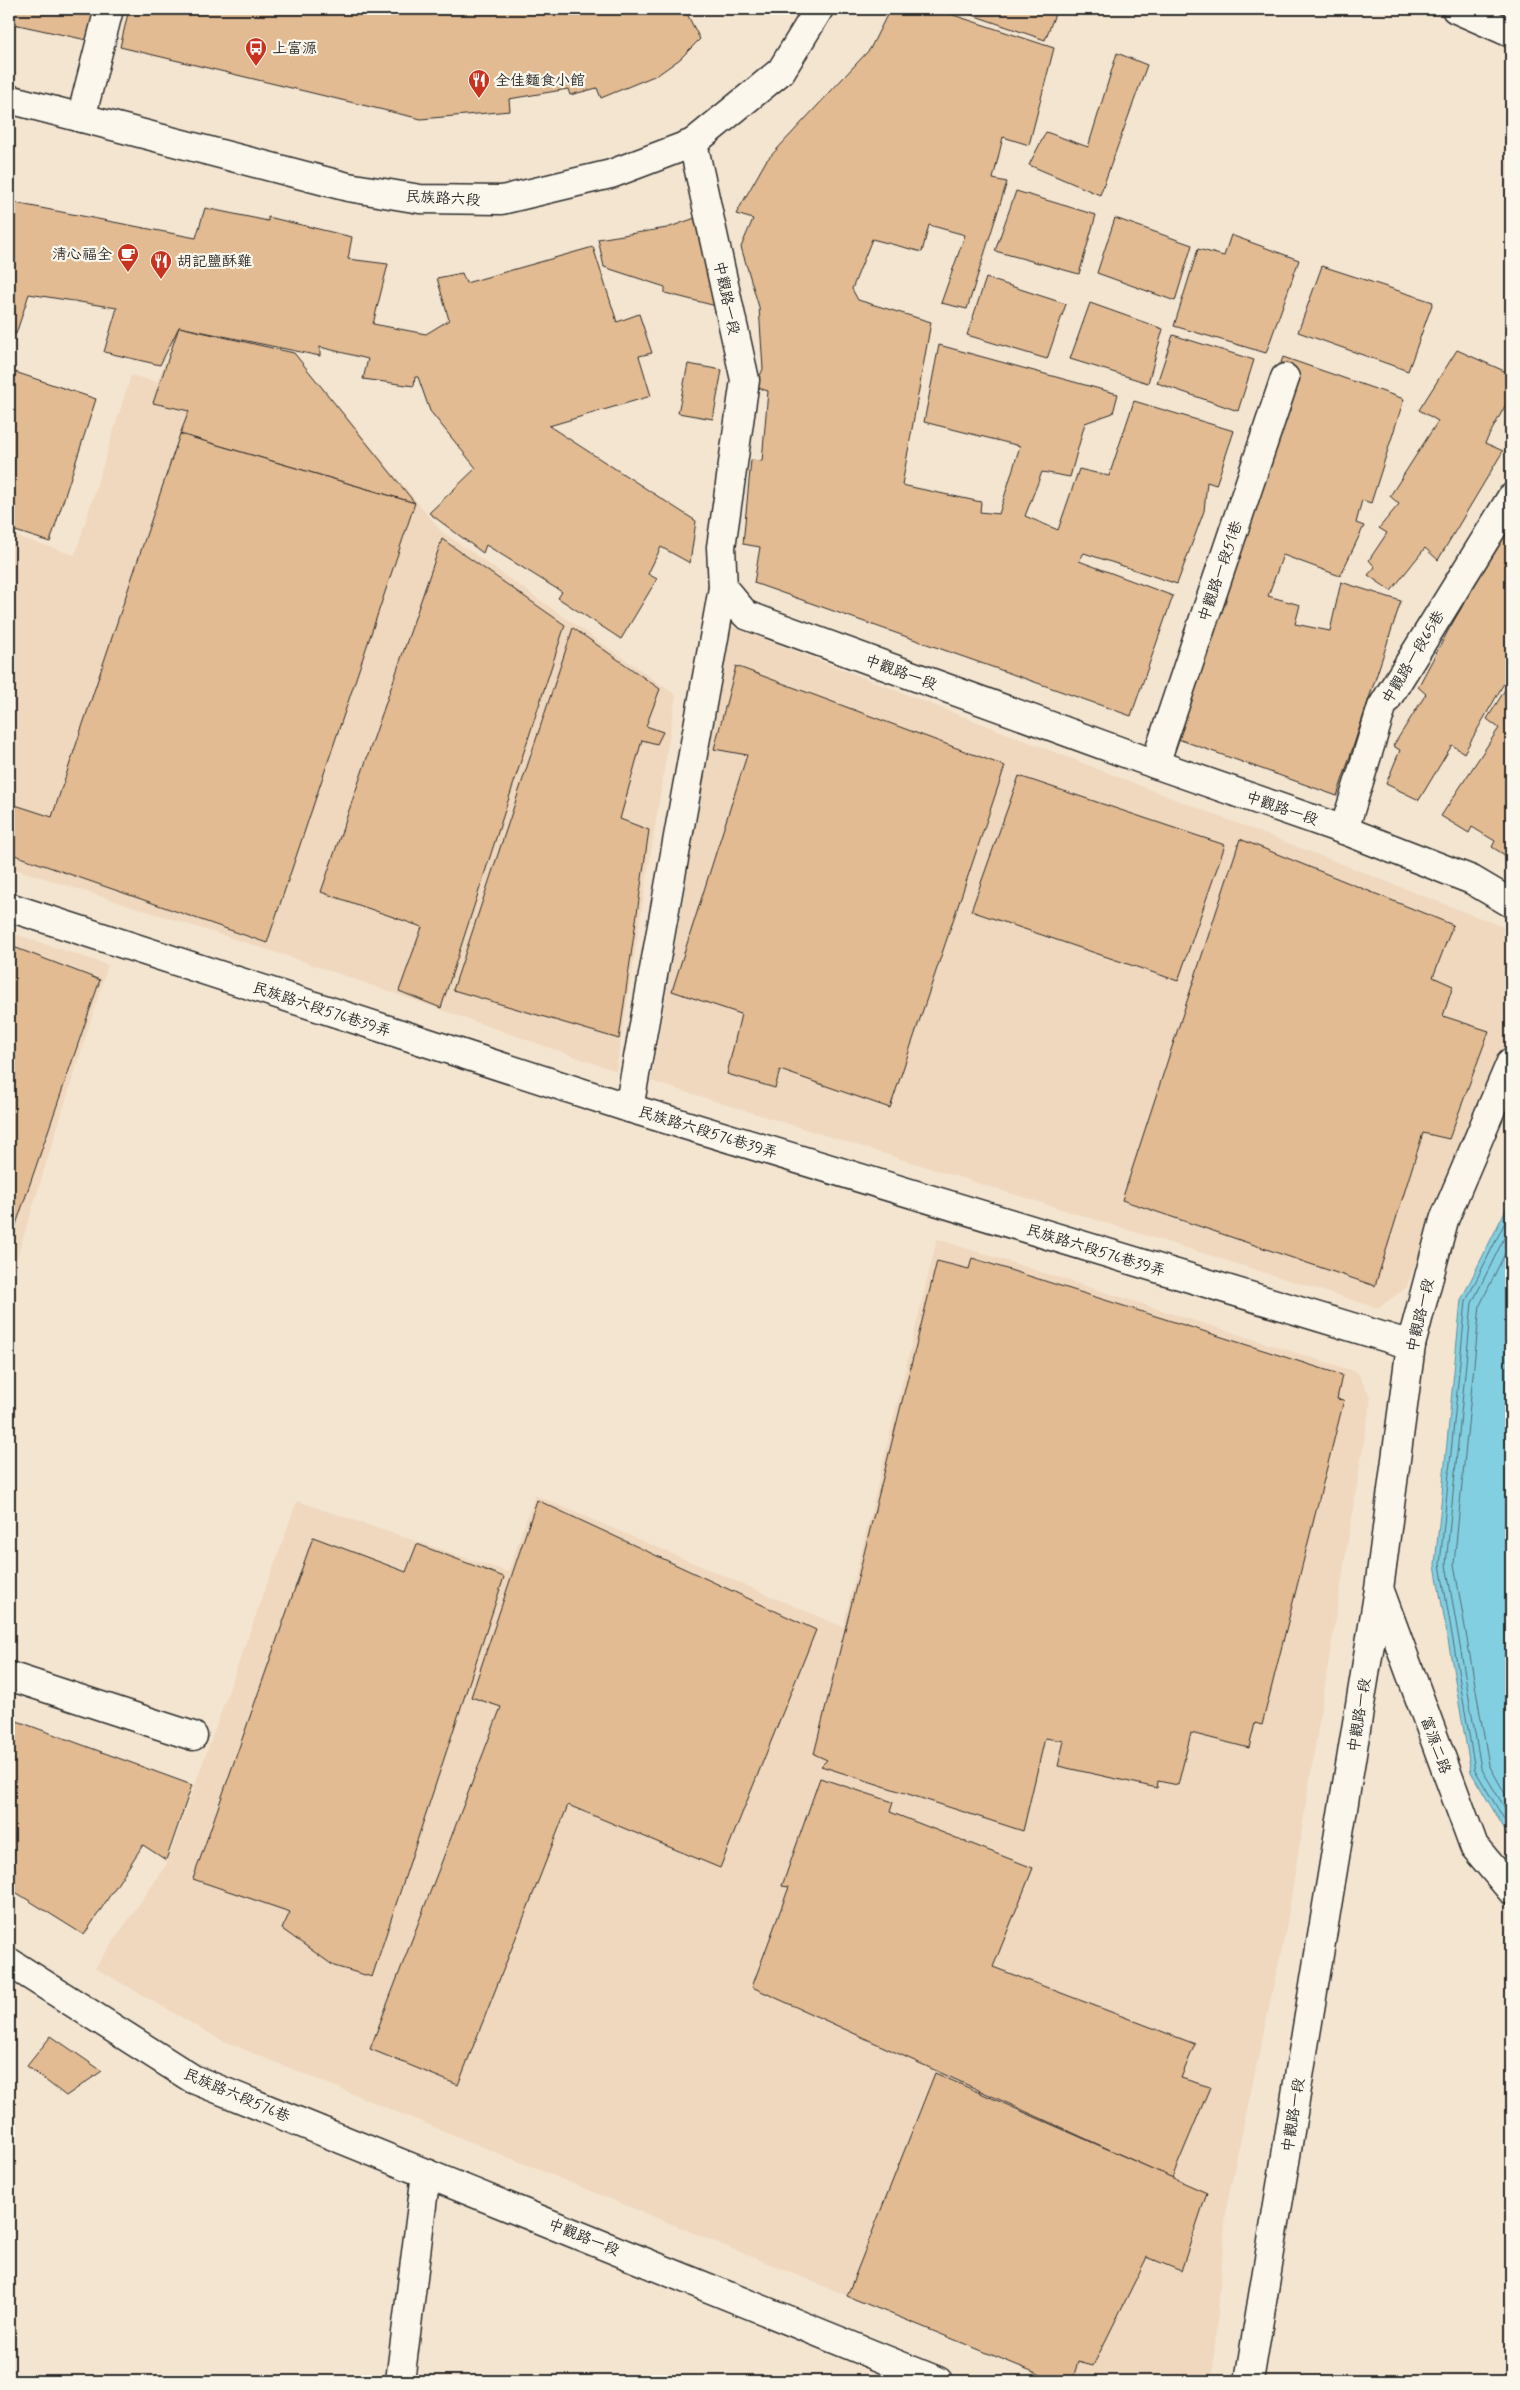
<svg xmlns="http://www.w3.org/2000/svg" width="1520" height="2390" viewBox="0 0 1520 2390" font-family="Mynerve,'LXGW WenKai TC',sans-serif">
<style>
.built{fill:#efd8be}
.water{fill:#83cfe2;stroke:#608d99}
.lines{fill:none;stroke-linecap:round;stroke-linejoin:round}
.shore{stroke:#4e6d74;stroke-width:1}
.building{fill:#e2bb92;stroke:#2b2b2b}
.minor-casing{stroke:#2b2b2b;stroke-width:31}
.major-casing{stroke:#2b2b2b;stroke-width:31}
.minor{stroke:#fbf7ec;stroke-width:28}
.major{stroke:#fbf7ec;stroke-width:28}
.labels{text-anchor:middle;stroke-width:4.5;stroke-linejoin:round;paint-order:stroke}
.poi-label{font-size:15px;fill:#2b2b2b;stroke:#fbf7ec;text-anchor:start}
.street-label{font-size:15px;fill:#2b2b2b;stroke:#fbf7ec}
</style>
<rect width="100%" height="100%" fill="#f4e5d1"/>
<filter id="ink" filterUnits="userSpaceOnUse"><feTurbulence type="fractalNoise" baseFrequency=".02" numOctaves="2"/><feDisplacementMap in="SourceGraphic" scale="10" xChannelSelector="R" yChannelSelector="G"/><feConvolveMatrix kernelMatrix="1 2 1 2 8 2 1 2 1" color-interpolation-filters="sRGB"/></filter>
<g filter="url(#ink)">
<g class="built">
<path d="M179,327L294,353L441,531L676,695L616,1071L293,958L9,867V534L75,555L131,375L157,382Z"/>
<path d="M731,626L1511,930V1031L1406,1288L1378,1308L651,1081Z"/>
<path d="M9,932L108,965L9,1283Z"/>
<path d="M937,1239L1357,1372L1371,1397L1286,1929L1227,2203L1212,2381H1056L221,2040L95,1968L166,1865L297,1501L508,1572L535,1495L843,1627Z"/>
</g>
<path class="water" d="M1511,1199V1840L1471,1772L1435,1565L1461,1300Z"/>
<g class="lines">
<g class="shore">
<path d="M1511,1210L1466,1301L1440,1564L1475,1770L1511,1831"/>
<path d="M1511,1224L1472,1303L1446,1564L1481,1768L1511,1818"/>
<path d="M1511,1241L1480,1305L1454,1564L1489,1765L1511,1804"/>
</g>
</g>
<g class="building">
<path d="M9,9H103L96,42L9,23Z"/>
<path d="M129,9H687L685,10L700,39L680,59L659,74L601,98L597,88L570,95L568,89L509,99L510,111L421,119L120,47Z"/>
<path d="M890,9H935L1054,48L1029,145L1003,137L993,179L1007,182L967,309L941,303L965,235L929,225L922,252L872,239L852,289L858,300L931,322L902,485L981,502L980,512L999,514L1020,446L924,422L939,345L1118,394L1113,413L1085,423L1070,477L1042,472L1025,516L1058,530L1079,469L1109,476L1134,401L1234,431L1216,485L1207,482L1204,511L1177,584L1084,553L1079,561L1173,596L1131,716L754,583L760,547L743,544L751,460L762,461L768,391L755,387L763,369L759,307L741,247L753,219L736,214L766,161L870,49Z"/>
<path d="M955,9H1057L1045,40Z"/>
<path d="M1117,53L1147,65L1100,195L1029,165L1046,132L1088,147Z"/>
<path d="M1016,191L1096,215L1079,274L995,251Z"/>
<path d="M15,203L196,238L205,208L268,221V217L352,237L348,259L388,264L373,324L426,334L449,320L437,278L462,273L466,283L593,247L617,322L639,314L652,353L639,356L651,396L549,426L696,521L690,563L661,547L648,574L657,579L621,639L558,598L562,592L486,545L483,553L429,513L476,468L430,411L418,377H415L414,386L363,379L368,359L320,347V356L179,327L160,365L104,352L117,308L29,294L16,334L9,332V232Z"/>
<path d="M698,217L720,307L665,293V287L604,267L598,239L667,228Z"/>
<path d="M1115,218L1192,245L1175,301L1097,273Z"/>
<path d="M1231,235L1299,260L1266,353L1174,326L1198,249L1224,256Z"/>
<path d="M1322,266L1433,302L1408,371L1298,332Z"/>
<path d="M986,278L1066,304L1047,359L967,335Z"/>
<path d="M1090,303L1163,329L1148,383L1070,359Z"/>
<path d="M179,327L294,353L415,503L180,434L189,411L153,403Z"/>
<path d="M1173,335L1254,360L1238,411L1157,383Z"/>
<path d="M1457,350L1511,374V395L1485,443L1503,451L1438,560L1425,548L1391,591L1368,575L1375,567L1369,560L1387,533L1379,528L1399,504L1390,496L1438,421L1419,410Z"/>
<path d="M1283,357L1404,399L1371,503L1362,500L1356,523L1364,526L1340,576L1283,555L1268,596L1300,605L1295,624L1330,631L1341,582L1401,601L1337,796L1153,730Z"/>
<path d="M688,364L722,370L713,419L678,413Z"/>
<path d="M9,370L96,399L50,542L9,529Z"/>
<path d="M180,434L415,503L267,943L9,853V803L52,817Z"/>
<path d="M1511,523V671L1464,753L1452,745L1419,800L1386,784L1400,750L1393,746L1426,694L1418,687L1449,629Z"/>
<path d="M442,539L565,625L441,1008L399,991L422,927L321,892Z"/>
<path d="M573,628L660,689L646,726L663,732L657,744L642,740L620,819L649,830L619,1039L453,990Z"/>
<path d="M736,666L1005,766L890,1108L780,1070L775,1088L727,1074L741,1014L672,991L747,755L714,749Z"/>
<path d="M1511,680V859L1492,847L1495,841L1472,827L1469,833L1441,816L1499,728L1487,719Z"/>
<path d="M1019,776L1225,845L1178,981L971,911Z"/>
<path d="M1240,839L1453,925L1433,977L1453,986L1443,1016L1489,1031L1449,1139L1423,1133L1375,1286L1122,1200Z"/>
<path d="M11,946L100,980L10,1242H9V951Z"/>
<path d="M972,1258L1342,1375L1337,1399L1344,1400L1262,1725L1255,1723L1249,1748L1191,1733L1178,1785L1158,1781L1157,1788L1058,1766L1064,1741L1045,1738L1023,1831L821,1766L827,1760L814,1754L937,1261L969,1269Z"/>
<path d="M537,1500L816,1630L720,1868L568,1805L458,2085L370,2049L501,1707L471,1697Z"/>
<path d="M313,1537L406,1572L417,1544L504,1577L372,1977L334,1966L282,1929L290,1912L193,1879Z"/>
<path d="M9,1718L192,1785L166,1860L143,1845L84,1935L9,1888Z"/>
<path d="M820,1778L893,1802L890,1812L1033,1868L993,1967L1195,2044L1181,2078L1210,2087L1172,2178L752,1987L789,1887L782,1886Z"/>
<path d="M51,2036L102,2071L66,2096L27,2066Z"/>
<path d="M935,2073L1207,2193L1181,2271L1147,2257L1093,2366L1078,2362L1072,2381H1056L847,2296Z"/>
</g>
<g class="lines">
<g class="minor-casing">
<g id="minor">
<path d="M1456,9L1511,33"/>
<path d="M81,118L109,9"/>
<path d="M693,143L745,380L721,547L723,588L746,615L1155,764L1344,830L1472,880L1511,903"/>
<path d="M1155,764L1285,378"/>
<path d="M1344,830L1382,707L1511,498"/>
<path d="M9,907L629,1108L1411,1345"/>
<path d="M629,1108L723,588"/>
<path d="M1380,1591L1474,1846L1511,1890"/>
<path d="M9,1676L193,1736"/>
<path d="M9,1962L193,2079L938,2381"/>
<path d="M400,2381L426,2173"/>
<path d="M1249,2381L1379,1589L1411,1345L1444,1220L1511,1062"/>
</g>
</g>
<g class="major-casing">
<path id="major" d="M9,99L348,187L420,199L502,200L611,174L693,143L781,71L819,9"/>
</g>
<use href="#minor" class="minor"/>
<use href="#major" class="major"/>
</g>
</g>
<defs>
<g id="bus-pin" transform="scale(1.125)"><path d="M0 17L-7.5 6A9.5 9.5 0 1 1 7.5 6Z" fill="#c8321e" stroke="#fbf7ec"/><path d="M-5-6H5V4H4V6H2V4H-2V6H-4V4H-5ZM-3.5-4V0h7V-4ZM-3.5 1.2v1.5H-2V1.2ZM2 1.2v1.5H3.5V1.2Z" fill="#fff"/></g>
<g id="restaurant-pin" transform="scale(1.125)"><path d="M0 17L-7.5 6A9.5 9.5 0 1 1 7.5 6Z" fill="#c8321e" stroke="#fbf7ec"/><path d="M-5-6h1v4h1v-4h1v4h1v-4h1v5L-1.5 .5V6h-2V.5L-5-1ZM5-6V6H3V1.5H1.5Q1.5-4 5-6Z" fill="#fff"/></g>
<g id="cafe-pin" transform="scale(1.125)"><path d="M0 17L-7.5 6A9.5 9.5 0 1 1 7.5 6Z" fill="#c8321e" stroke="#fbf7ec"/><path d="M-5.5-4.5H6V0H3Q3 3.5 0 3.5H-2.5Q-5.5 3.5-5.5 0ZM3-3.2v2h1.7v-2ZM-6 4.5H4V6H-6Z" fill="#fff"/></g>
</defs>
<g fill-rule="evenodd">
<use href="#bus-pin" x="256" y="48"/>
<use href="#restaurant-pin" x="479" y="80"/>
<use href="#cafe-pin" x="128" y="254"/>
<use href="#restaurant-pin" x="161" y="261"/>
</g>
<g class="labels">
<g class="poi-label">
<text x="272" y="53">上富源</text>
<text x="495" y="85">全佳麵食小館</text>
<text x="112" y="259" text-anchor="end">清心福全</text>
<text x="177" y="266">胡記鹽酥雞</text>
</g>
<g class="street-label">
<text transform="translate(443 198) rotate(3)" y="5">民族路六段</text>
<text transform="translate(727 298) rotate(78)" y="5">中觀路一段</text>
<text transform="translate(1220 571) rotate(-71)" y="5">中觀路一段51巷</text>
<text transform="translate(1413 657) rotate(-59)" y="5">中觀路一段65巷</text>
<text transform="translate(901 672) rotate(20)" y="5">中觀路一段</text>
<text transform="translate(1282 808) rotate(19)" y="5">中觀路一段</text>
<text transform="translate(322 1009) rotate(18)" y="5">民族路六段576巷39弄</text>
<text transform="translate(708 1132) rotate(17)" y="5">民族路六段576巷39弄</text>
<text transform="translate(1096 1250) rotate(17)" y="5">民族路六段576巷39弄</text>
<text transform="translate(1420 1315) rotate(-77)" y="5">中觀路一段</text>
<text transform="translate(1359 1715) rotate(-81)" y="5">中觀路一段</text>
<text transform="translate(1436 1745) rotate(70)" y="5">富源二路</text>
<text transform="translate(237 2095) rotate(23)" y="5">民族路六段576巷</text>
<text transform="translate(1293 2115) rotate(-81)" y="5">中觀路一段</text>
<text transform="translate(584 2237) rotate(22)" y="5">中觀路一段</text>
</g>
</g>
<rect width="1520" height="2390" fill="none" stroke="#fbf7ec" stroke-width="30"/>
<rect x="15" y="15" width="1490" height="2360" fill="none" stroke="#2b2b2b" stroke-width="2" filter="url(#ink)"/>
</svg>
